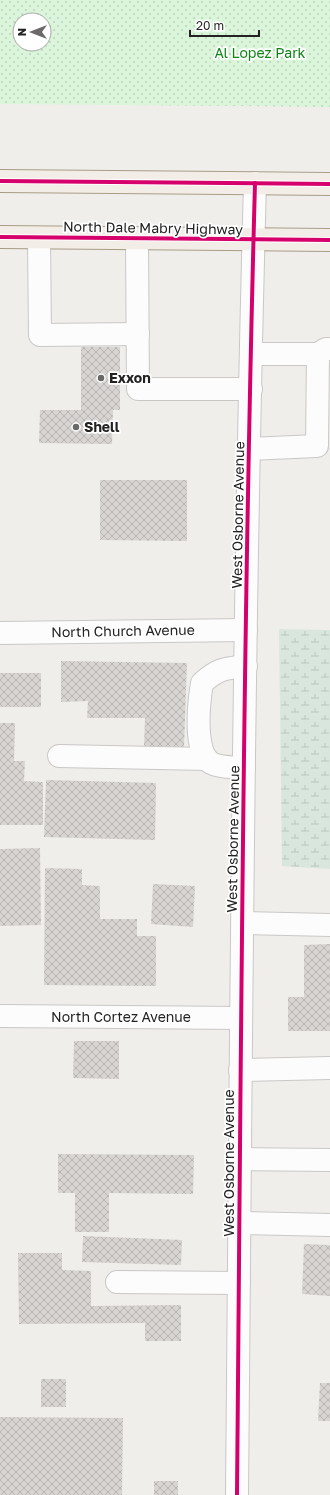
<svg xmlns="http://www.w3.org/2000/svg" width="330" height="1495" viewBox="0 0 330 1495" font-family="'Golos Text',sans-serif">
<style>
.wetland{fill:url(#wetland-marsh)}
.park{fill:url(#park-dots);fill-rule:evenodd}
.building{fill:url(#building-cross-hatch)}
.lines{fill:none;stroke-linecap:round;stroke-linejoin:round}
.minor-casing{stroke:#c9c8c7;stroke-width:24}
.major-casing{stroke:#a79c86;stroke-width:24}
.minor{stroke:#fdfcfc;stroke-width:22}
.major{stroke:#f3ede7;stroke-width:22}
.cycleway-casing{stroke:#fff;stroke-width:6}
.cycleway{stroke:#d6006c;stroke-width:4}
.poi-dot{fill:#6a6968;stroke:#fff;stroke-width:1.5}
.labels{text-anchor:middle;stroke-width:3.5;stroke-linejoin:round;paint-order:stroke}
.park-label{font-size:14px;fill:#0c8416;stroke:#fff}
.street-label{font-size:14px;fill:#222;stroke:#fff}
.poi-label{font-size:14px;font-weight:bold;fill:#222;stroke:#fff;text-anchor:start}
</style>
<defs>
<pattern id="wetland-marsh" width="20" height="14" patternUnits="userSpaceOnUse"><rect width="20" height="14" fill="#d9e6de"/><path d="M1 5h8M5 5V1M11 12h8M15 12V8" fill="none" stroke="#bac5be"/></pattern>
<pattern id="park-dots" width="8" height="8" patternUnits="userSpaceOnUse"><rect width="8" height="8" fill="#daf5da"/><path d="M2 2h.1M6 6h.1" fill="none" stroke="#bbd2bb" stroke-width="1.8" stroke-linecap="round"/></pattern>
<pattern id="building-cross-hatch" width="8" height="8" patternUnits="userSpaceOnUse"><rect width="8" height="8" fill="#d7d4d2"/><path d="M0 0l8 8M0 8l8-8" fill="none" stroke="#b8b6b4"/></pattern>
</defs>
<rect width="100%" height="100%" fill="#f0eeeb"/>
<path class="wetland" d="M279,629L330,630V869L282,866Z"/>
<path class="park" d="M0,0H330V107L0,104ZM20,20H44V44H20Z"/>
<g class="building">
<path d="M81,347H120V410H113L112,444L39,443L40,410H81Z"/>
<path d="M100,480H187V541L100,540Z"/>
<path d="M61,661L187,663L184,747L144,746L145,718H87L88,701L61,702Z"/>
<rect x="0" y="673" width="41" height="34"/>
<path d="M0,723H15L14,761H25L24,781L43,782V825H0Z"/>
<path d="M46,780L156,783L155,840L44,837Z"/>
<path d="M40,848L41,925L0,926V849Z"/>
<path d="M45,868L82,869V885L100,886V919H137V936H156V986L44,985Z"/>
<path d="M153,884L195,886L193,927L151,924Z"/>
<path d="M330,944V1031H288V997H304V945Z"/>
<path d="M74,1041H119V1079L73,1078Z"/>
<path d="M58,1154L194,1155L193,1194L109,1193V1232H75V1193H58Z"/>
<path d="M83,1236L182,1240L181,1265L82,1262Z"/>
<path d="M304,1244L330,1245V1296L302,1294Z"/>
<path d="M18,1253H62V1270L91,1271V1306L181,1305V1341H145V1323L19,1324Z"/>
<rect x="41" y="1379" width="25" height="28"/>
<path d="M320,1383H330V1421H318Z"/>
<path d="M0,1417L123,1418L122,1495H0Z"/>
<rect x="154" y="1481" width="24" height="14"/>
</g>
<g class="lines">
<g class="minor-casing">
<g id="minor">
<path d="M39,238L40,335L138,334"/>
<path d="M137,239L138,389H251"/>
<path d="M251,354H318L326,349H330"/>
<path d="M250,449L317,446L318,354"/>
<path d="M0,633L246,630"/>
<path d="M59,756L207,759"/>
<path d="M244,768C235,767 220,768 211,763C193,752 199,701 202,683C219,668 224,669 246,666"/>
<path d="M243,923L330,925"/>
<path d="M0,1016L241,1018"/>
<path d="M240,1070L330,1068"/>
<path d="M240,1159L330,1160"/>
<path d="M240,1223L330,1225"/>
<path d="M117,1282L239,1283"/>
<path d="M237,1495C241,1058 243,620 255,183"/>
</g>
</g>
<g class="major-casing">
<g id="major">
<path d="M0,181L330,184"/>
<path d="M0,237L330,240"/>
</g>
</g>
<use href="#minor" class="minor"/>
<use href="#major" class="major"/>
<g class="cycleway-casing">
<g id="cycleway">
<path d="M0,181L330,184"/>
<path d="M0,237L330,240"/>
<path d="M237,1495C241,1058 243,620 255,183"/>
</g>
</g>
<use href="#cycleway" class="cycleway"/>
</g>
<g class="poi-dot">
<circle cx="101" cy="378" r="4"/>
<circle cx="76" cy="427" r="4"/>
</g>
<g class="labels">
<g class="park-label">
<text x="260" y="58">Al Lopez Park</text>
</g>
<g class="street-label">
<text transform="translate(153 228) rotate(1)" y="5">North Dale Mabry Highway</text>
<text transform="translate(238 515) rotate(-89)" y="5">West Osborne Avenue</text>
<text transform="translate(123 631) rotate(-1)" y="5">North Church Avenue</text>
<text transform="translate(233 839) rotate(-89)" y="5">West Osborne Avenue</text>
<text x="121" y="1022">North Cortez Avenue</text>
<text transform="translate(229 1163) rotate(-90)" y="5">West Osborne Avenue</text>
</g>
<g class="poi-label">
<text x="109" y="383">Exxon</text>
<text x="84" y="432">Shell</text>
</g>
</g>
<g transform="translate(32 32) rotate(270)"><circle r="19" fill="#ffffff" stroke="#a7a7a7"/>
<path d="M0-3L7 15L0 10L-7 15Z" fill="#6a6968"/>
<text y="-6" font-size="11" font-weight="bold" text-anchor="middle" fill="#222222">N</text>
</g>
<path d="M190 30v6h69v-6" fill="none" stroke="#222222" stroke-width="2"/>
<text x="196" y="30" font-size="12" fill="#222222" stroke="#ffffff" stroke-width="3" paint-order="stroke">20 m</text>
</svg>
